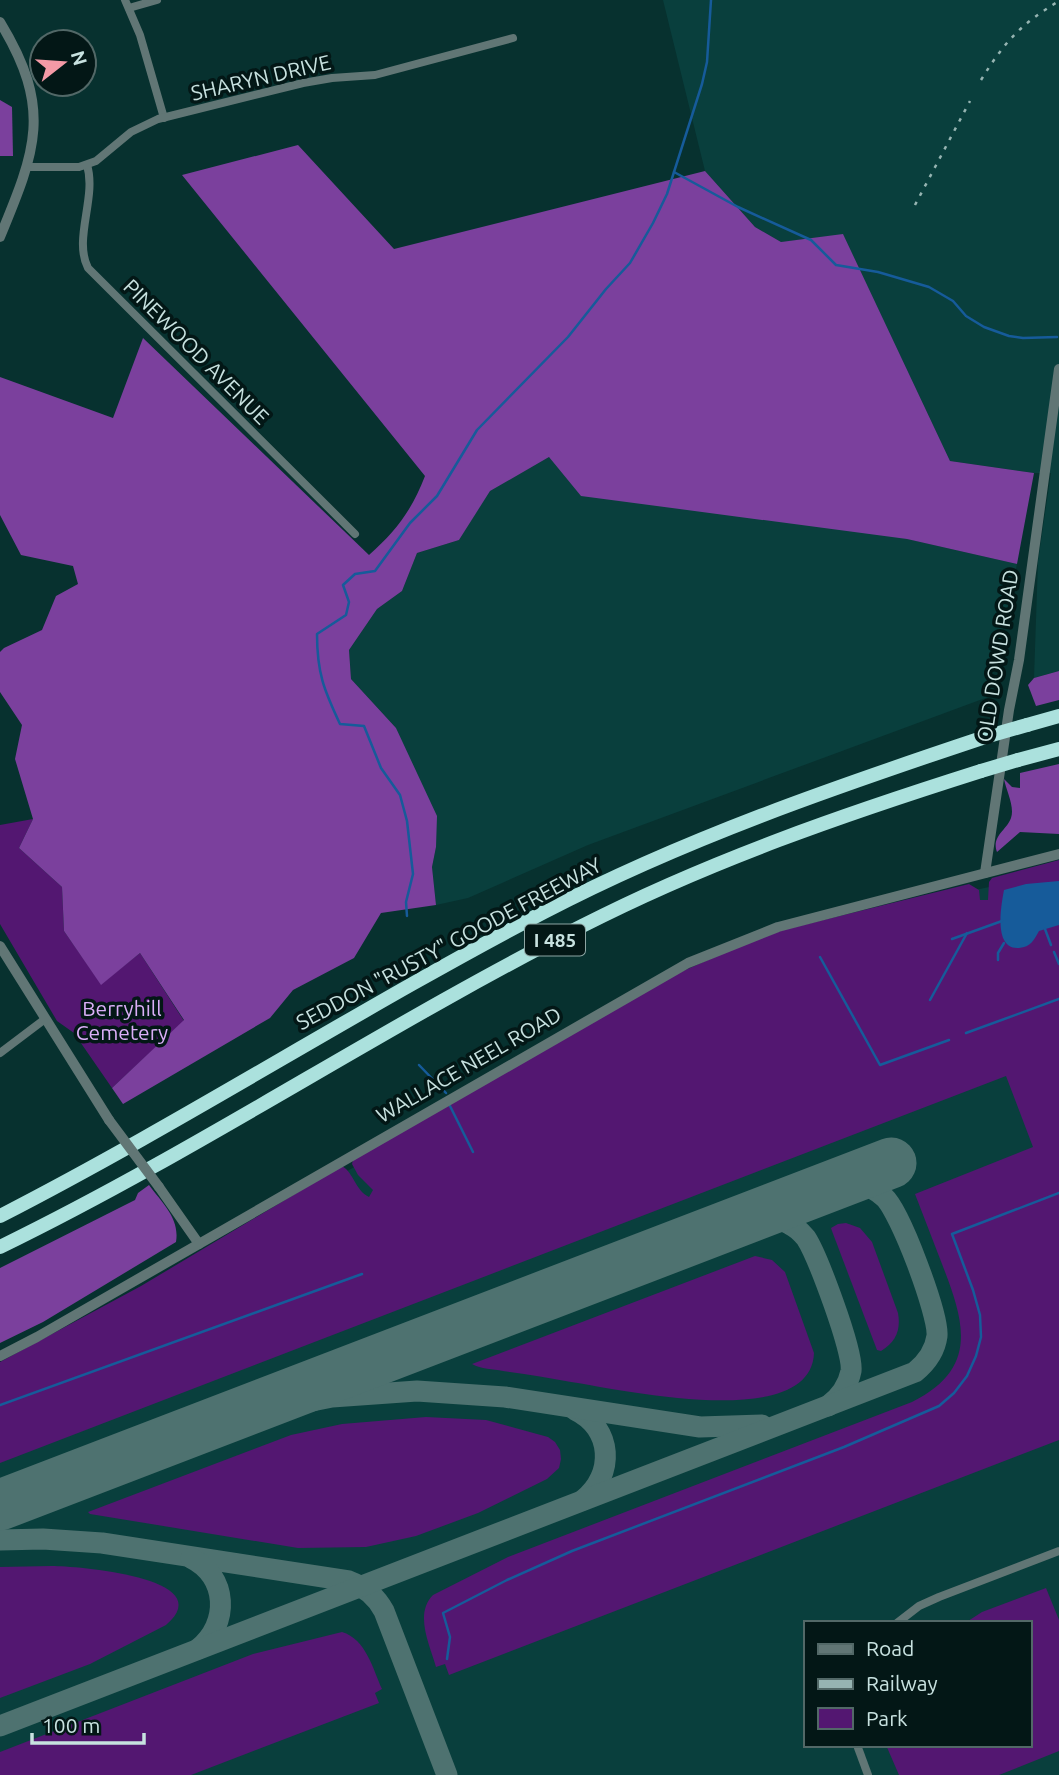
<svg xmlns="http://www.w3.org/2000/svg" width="1059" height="1775" viewBox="0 0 1059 1775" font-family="Ubuntu,sans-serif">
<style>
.built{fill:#093f3d;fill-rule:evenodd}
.green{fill:#531771}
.forest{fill:#7b409d}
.water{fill:#165b9a}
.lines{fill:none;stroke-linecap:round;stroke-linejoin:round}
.stream{stroke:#165b9a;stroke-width:2.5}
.taxiway{stroke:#4e7270;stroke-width:21}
.runway{stroke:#4e7270;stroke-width:51}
.minor{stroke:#617675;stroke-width:8}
.tertiary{stroke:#617675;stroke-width:10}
.motorway{stroke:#abe1dd;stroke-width:14}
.rail{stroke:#96b4b2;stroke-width:2.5;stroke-dasharray:3.5 7;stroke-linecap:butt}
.tertiary-bridge{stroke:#617675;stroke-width:10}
.motorway-bridge{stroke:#abe1dd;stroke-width:14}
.labels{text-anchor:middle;stroke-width:7;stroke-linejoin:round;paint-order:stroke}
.shield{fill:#031716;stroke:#8da5a3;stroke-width:2}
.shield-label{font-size:19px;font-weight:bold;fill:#c8e2e0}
.street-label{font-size:21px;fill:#c8e2e0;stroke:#031716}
.park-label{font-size:21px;fill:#dbaff8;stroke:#031716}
</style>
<rect width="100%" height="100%" fill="#07312f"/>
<g class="built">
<path d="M663,0H1059V671L1034,678L1038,561L1051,473H1034L950,461L843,235L781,242L755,227L705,171Z"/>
<path d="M549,457L1017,564L988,697L588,845L468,898L436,905L432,867L436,847L396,728L351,679L349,650L377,609L402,591L417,553L459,540L489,491Z"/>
<path d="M1059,872V1775H0V1371L500,1083L850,917ZM805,1623H1029V1745H805Z"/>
</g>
<g class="green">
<path d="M33,819L19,848L62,887L64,931L101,984L140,953L184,1021L112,1088L74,1033L57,1021L0,924V825Z"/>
<path d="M1059,860V1440L449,1675L445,1664L436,1667C430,1645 414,1614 433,1595L508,1557L912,1402C980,1368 964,1321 942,1264C933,1241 924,1217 915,1194L1033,1147L1006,1076L0,1463V1362L141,1286L342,1166C354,1173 355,1190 369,1197L373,1190L358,1175L352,1164L353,1160L674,975L735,948L783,930L969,884L979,890L980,900H988L989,882L992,878Z"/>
<path d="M846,1223L860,1228L872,1242L898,1313C901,1330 896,1342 881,1351L877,1350L832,1231L831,1228L838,1224Z"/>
<path d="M755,1256L772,1260L785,1272L814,1353C811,1433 618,1389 571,1382C549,1378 526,1374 503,1371C493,1369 481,1369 472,1364Z"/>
<path d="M426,1417L486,1420L548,1437L555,1442L560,1450L561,1459L559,1468L547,1479L478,1513L416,1536L366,1547L298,1548L90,1514L88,1512L291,1435L342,1424Z"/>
<path d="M52,1566C74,1566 222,1577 166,1625L90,1664L0,1698V1567Z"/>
<path d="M1046,1588L1059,1620V1751L999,1775H899L886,1745H1029V1623H965L982,1612Z"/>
<path d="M342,1632C366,1639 373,1669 382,1689L375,1693L379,1703L191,1775H0V1752L253,1654Z"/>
</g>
<g class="forest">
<path d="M0,100L12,107L13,156H0Z"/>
<path d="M298,145L394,249L705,171L755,227L781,242L843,234L950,461L1034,473L1017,564L907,539L581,496L549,457L490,491L459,540L417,553L402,591L377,609L349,650L351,679L396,728L437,816L436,847L432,867L436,905L381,913L354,958L293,990L270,1018L123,1104L112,1088L184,1020L140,953L101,985L64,931L62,887L19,848L33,819L15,759L22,725L0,692V652L4,648L42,630L56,596L78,584L73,566L21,555L0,515V377L113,418L143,338L369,555C396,531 412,510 425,476L182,175Z"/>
<path d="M1059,671V700L1036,706L1028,685L1034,678Z"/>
<path d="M1059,764V834L1020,832L997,852C991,836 1007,830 1011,818C1015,807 1006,790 1004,779L1012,787L1020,788V773Z"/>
<path d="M149,1185C162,1203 180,1218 176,1242L43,1322L0,1343V1268L135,1200L138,1193Z"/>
</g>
<path class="water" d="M1059,881V925L1039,931C1034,940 1031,947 1019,948C993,950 1001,906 1004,890L1026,884Z"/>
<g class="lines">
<g class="stream">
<path d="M674,172L738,207L811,240L836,265L878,272L929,287L953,301L966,316L984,327L1009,336L1023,338L1057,337"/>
<path d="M407,916L406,902L413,874L407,821L400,795L381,768L364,726L340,724C324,690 317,673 317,634L346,615L349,602L343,585L355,574L375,571L410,523L437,496L477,430L568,337L606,289L630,263L653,223L667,194L702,84L707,62L711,0"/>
<path d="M1045,929L1051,945"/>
<path d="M952,939L1002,921"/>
<path d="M1054,952L1059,964"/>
<path d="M820,957L880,1065L949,1040"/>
<path d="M998,960V953L1004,943"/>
<path d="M930,1000L967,933"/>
<path d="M966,1033L1059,999"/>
<path d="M419,1065L446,1093"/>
<path d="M450,1106L473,1152"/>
<path d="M0,1405L362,1274"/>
<path d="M447,1659L450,1637L443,1613L507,1580L572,1551L844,1447L939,1406L954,1393L967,1376L976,1356L981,1337L980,1315L973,1290L952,1234L1059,1193"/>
</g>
<g class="taxiway">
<path d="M737,1222C755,1217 772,1214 789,1224C796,1227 801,1232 806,1238C817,1255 854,1352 851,1371C848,1386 840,1397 828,1406"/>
<path d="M575,1410C613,1428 615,1475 583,1500"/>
<path d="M227,1418L332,1397L417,1391L505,1397L700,1427L762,1425"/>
<path d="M0,1540L43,1539L102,1543L349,1581C365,1587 376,1596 384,1611L447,1775"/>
<path d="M191,1558C228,1576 230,1624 198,1649"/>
<path d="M0,1726L915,1372C926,1363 935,1351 937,1336C939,1315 900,1211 884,1197C868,1183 854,1181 834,1185"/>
</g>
<path class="runway" d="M0,1505L891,1163"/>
<g class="minor">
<path d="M125,0L140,35L164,118"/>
<path d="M129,8L157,0"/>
<path d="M87,165C97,197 73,239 88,268L355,534"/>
<path d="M28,167H79L96,161L131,132L158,119L303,83L332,78L375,75L513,38"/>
<path d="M0,1053L45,1019"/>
<path d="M897,1623L919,1606L939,1597L1059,1551"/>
<path d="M857,1745L868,1775"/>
</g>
<g class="tertiary">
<path d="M0,22C53,109 36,150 0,237"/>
<path d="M985,873L1009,710L1019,660L1059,369"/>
<path d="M0,946L109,1120"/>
<path d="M159,1187L199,1244"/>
<path d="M0,1356L37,1337L688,963L778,927L1059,854"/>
</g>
<g class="motorway">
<path d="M1027,725L1059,716"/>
<path d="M1018,760L1059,749"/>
<path d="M0,1216C185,1121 360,1008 544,912C684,839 835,787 985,737"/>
<path d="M0,1247C199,1150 384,1026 582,926C709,861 845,814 981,771"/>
</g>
<g class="rail">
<path d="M981,80C1005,41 1021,24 1059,1"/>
<path d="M915,205L970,101"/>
</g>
<path class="tertiary-bridge" d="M109,1120L159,1187"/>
<g class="motorway-bridge">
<path d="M985,737L1027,725"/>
<path d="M981,771L1018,760"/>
</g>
</g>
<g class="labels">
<rect class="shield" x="525" y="924.5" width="60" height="31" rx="5"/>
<g class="shield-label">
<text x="555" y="947">I 485</text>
</g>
<g class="street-label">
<text transform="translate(261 78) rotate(-13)" y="7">SHARYN DRIVE</text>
<text transform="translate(196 352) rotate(45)" y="7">PINEWOOD AVENUE</text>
<text transform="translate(998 656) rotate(-81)" y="7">OLD DOWD ROAD</text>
<text transform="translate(449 944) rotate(-28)" y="7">SEDDON "RUSTY" GOODE FREEWAY</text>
<text transform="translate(469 1065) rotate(-30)" y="7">WALLACE NEEL ROAD</text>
</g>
<g class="park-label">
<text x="122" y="1016">Berryhill<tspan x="122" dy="24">Cemetery</tspan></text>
</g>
</g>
<rect x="804" y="1621" width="228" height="126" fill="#031716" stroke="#526867" stroke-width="2"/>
<rect x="818" y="1644" width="35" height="10" fill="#617675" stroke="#526867" stroke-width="2"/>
<text x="866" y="1656" font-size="21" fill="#c8e2e0">Road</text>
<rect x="818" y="1679" width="35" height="10" fill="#96b4b2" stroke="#526867" stroke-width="2"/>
<text x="866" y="1691" font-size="21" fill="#c8e2e0">Railway</text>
<rect x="818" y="1708" width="35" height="21" fill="#531771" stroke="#526867" stroke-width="2"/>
<text x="866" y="1726" font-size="21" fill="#c8e2e0">Park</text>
<g transform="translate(63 63) rotate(73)"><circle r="33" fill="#031716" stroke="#526867" stroke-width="2"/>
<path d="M0-5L12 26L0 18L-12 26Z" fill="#f49aa6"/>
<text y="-10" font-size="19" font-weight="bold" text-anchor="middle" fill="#c8e2e0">N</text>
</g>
<path d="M32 1733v10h112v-10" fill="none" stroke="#c8e2e0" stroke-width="3.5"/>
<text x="42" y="1733" font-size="21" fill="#c8e2e0" stroke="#031716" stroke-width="5" paint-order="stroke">100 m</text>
</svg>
